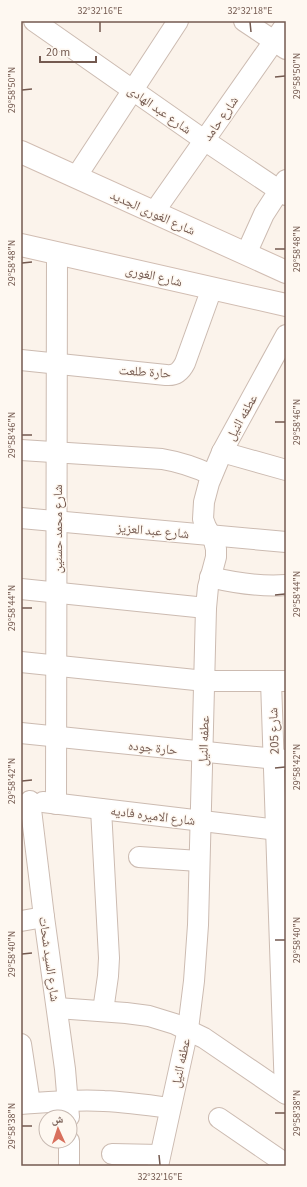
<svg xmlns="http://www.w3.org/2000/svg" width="307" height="1187" viewBox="0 0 307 1187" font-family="'Source Sans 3','Noto Naskh Arabic',sans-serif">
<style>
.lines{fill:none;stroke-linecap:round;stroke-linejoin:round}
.street-casing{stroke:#ccbbb1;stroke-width:22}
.secondary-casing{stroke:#d1bdb2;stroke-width:24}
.street{stroke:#fff;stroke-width:20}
.secondary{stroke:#fff;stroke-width:22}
.ticks{fill:none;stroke:#745a50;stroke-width:1.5}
.labels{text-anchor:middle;stroke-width:3;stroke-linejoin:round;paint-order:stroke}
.street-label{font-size:13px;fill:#745a50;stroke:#fef8f1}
.neatline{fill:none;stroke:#745a50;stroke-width:1.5}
.ticks-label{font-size:10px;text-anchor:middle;fill:#745a50}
</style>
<rect width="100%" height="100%" fill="#fbf3eb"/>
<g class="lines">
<g class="street-casing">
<g id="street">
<path d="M34,21L204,140L286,195"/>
<path d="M244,21L286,49"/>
<path d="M76,177L178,21"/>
<path d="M154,212L286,24"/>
<path d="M246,254L264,214L286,180"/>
<path d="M21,360L166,375C176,376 181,371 185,363L212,288"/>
<path d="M21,450L162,459C180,462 195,467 212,475"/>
<path d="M222,452L286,470"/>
<path d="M21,518L286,542"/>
<path d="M210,577C235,583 260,587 286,585"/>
<path d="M21,589L206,608"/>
<path d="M21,662L205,681H286"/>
<path d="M271,681L285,1093"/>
<path d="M21,733L286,760"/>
<path d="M30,801L44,917L65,1069L69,1117"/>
<path d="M43,802L286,831"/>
<path d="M56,804L57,253"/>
<path d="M101,809L109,958L108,976L103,1011"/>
<path d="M139,857L199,861"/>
<path d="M21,921L44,917"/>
<path d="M57,1008L126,1013L149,1016L175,1024L204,1038L286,1094"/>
<path d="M21,1044L30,1103"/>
<path d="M21,1104C48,1102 76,1099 104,1101C126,1102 148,1105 170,1108"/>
<path d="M219,1118L286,1164"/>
<path d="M69,1141V1166"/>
<path d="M112,1154L160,1155"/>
<path d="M158,1166L188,1029L194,981L198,925L206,608L208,587L216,557V549L214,541L206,527L203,519L204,502L209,483L222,452L286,335"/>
</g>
</g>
<g class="secondary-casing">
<g id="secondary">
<path d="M21,152L286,272"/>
<path d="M21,245L286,305"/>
</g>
</g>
<use href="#street" class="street"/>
<use href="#secondary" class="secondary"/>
</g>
<path class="ticks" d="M100,22V32M250,22L251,32M275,77L285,76M22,90L32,89M275,249H285M22,263L32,262M275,422H285M22,435H32M275,595L285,594M22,608H32M275,768L285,767M22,781L32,780M275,940H285M22,954L32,953M275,1113H285M22,1126H32M159,1155L160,1165"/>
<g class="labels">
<g class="street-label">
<text transform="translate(160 109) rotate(35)" y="5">شارع عبد الهادى</text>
<text transform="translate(220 118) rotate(-55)" y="5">شارع حامد</text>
<text transform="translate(153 212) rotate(24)" y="5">شارع الغورى الجديد</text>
<text transform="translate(154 275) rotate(13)" y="5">شارع الغورى</text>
<text transform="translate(145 371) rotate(4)" y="5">حارة طلعت</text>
<text transform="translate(241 417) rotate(-61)" y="5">عطفه النيل</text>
<text transform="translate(57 529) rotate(-90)" y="5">شارع محمد حسنين</text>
<text transform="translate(153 530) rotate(5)" y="5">شارع عبد العزيز</text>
<text transform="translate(273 731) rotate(-92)" y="5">شارع 205</text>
<text transform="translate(203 741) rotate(-88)" y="5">عطفه النيل</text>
<text transform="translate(153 747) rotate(6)" y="5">حارة جوده</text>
<text transform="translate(153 815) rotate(7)" y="5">شارع الاميره فاديه</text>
<text transform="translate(50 959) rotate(82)" y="5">شارع السيد شحات</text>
<text transform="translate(180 1063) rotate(-78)" y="5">عطفه النيل</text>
</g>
</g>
<rect width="307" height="1187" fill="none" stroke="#fef8f1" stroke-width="44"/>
<g transform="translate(58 1129) rotate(357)"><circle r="19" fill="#fef8f1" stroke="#c7b9b1"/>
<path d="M0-3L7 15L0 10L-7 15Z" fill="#d86f5c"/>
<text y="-6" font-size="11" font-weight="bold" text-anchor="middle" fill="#745a50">ش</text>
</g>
<path d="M40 56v6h56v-6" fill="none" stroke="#745a50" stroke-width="2"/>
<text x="46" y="56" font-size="12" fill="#745a50" stroke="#fef8f1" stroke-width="3" paint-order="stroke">20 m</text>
<rect x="22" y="22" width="263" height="1143" class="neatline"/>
<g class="ticks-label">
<text x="100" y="14">32°32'16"E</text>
<text x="250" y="14">32°32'18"E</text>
<text transform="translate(296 76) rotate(-90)" y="4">29°58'50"N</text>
<text transform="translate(11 90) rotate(-90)" y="4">29°58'50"N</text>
<text transform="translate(296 249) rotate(-90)" y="4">29°58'48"N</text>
<text transform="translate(11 263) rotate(-90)" y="4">29°58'48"N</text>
<text transform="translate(296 422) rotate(-90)" y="4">29°58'46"N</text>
<text transform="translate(11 435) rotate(-90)" y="4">29°58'46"N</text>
<text transform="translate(296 594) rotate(-90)" y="4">29°58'44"N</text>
<text transform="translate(11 608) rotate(-90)" y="4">29°58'44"N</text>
<text transform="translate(296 767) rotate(-90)" y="4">29°58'42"N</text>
<text transform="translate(11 781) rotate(-90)" y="4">29°58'42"N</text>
<text transform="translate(296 940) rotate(-90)" y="4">29°58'40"N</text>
<text transform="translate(11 954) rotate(-90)" y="4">29°58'40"N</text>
<text transform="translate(296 1113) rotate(-90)" y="4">29°58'38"N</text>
<text transform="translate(11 1126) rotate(-90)" y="4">29°58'38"N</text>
<text x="160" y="1180">32°32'16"E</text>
</g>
</svg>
